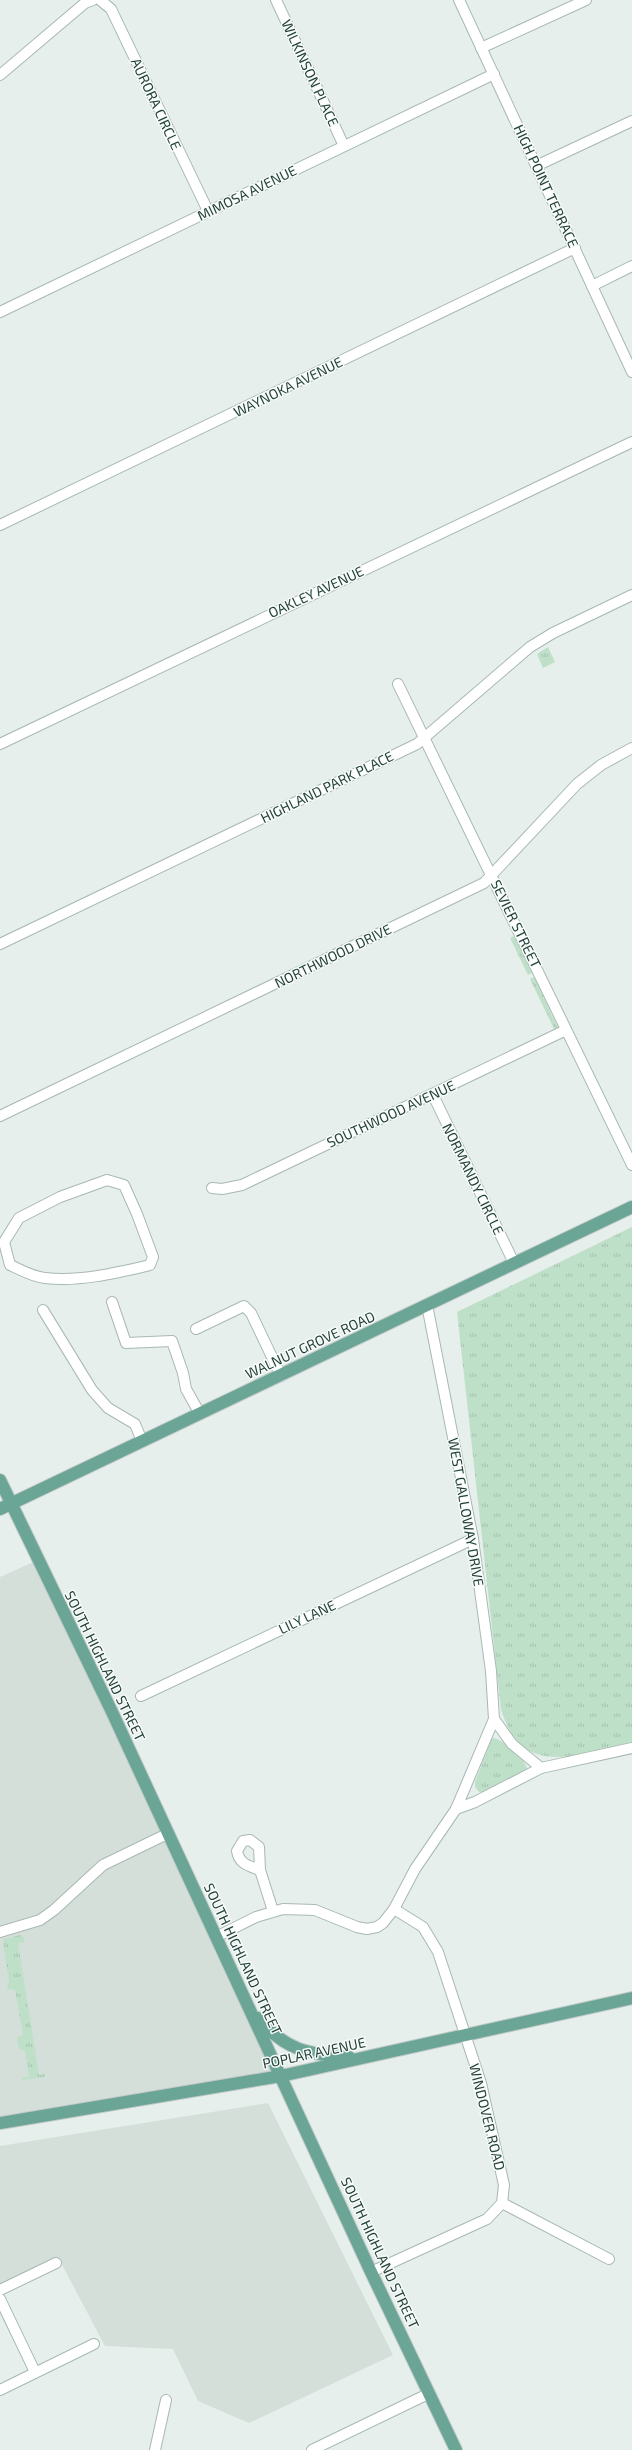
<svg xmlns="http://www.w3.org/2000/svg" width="632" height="2450" viewBox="0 0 632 2450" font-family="'Exo 2',sans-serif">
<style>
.built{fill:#d4dfda}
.grass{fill:url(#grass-tufts)}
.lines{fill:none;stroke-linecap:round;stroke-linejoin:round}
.minor-casing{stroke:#a8b8b2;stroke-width:12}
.major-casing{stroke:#c2cac8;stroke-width:14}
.minor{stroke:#fff;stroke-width:10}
.major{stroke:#6aa596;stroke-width:12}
.labels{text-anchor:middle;stroke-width:3;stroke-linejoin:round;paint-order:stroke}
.street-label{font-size:14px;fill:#24423a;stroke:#f7fbf9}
</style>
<defs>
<pattern id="grass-tufts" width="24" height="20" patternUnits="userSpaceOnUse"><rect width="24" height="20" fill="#bfe0c8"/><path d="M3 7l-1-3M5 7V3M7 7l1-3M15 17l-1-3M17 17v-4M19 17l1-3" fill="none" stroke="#a4c1ad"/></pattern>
</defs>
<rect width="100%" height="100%" fill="#e6efeb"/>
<g class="built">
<path d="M38,1560L281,2076L0,2123V1577Z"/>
<path d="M268,2103L393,2355L249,2423L198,2401L173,2349L105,2346L59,2259L0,2285V2146Z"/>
</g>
<g class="grass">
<path d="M548,647L555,662L543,668L537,654Z"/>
<path d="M514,936L532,973L528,975L510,938Z"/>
<path d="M534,977L558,1028L555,1031L530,979Z"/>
<path d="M632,1227V1742C579,1754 522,1781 501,1709L457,1312Z"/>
<path d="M492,1738C501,1737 526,1759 527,1769L484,1792H479L475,1787V1782Z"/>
<path d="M20,1935L24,1937V1942L18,1943L39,2075L45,2074V2077L22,2080V2078L29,2076L25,2051L19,2049L17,2038L23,2035L15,1990L7,1989L9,1982L3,1943L4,1939Z"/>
</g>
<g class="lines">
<g class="minor-casing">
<g id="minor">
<path d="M100,0L111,9L208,211"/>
<path d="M276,0L344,146"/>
<path d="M459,0L632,372"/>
<path d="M481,48L586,0"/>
<path d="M0,75L85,3L93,0"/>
<path d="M536,166L632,121"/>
<path d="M592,286L632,266"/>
<path d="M0,312L494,74"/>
<path d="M0,525L575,248"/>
<path d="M398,684L632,1165"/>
<path d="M0,744L632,442"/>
<path d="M0,944L417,744L530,647L553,633L632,595"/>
<path d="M433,1095L514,1263"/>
<path d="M0,1116L484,883L577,784L601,765L632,748"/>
<path d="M107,1180L124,1185L137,1214L153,1257L150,1265C116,1273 79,1282 45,1278C33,1277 21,1270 10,1265L4,1242L19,1218L60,1197Z"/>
<path d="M212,1188L222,1189L242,1185L566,1030"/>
<path d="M112,1302L126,1343L172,1341L183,1373L186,1389L200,1414"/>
<path d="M427,1305L473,1539L491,1671L494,1719L512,1744L541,1768"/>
<path d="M43,1310L92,1390L108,1408L135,1424L142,1441"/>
<path d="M196,1329L244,1306L251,1313L281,1376"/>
<path d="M141,1696L473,1539"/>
<path d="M456,1809L494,1719"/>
<path d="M260,1870C249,1866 239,1864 237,1851L243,1841L250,1840L259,1847L260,1870L273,1911"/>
<path d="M0,1932L40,1920L54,1910L103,1865L167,1834"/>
<path d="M216,1937L256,1917L283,1909L315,1910L357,1927L367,1929L377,1927L383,1923L394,1909L415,1869L456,1809L475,1802L541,1768L632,1748"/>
<path d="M502,2203L609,2259"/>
<path d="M371,2272L487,2219L502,2203L504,2185L481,2083L438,1952L423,1927L394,1909"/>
<path d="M0,2290L56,2263"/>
<path d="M0,2299L35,2372"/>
<path d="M0,2390L94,2344"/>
<path d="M155,2450L166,2400"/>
<path d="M312,2450L430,2393"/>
</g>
</g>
<g class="major-casing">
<g id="major">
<path d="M0,1480L112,1712L371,2272L456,2450"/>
<path d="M0,1509L632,1207"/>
<path d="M258,2018C286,2051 308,2054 349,2057"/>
<path d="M0,2123L281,2076L632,1998"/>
</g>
</g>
<use href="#minor" class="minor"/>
<use href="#major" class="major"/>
</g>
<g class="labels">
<g class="street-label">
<text transform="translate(310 73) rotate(65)" y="5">WILKINSON PLACE</text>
<text transform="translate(156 104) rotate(65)" y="5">AURORA CIRCLE</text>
<text transform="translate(546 186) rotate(65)" y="5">HIGH POINT TERRACE</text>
<text transform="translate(247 193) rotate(-26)" y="5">MIMOSA AVENUE</text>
<text transform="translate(288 387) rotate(-26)" y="5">WAYNOKA AVENUE</text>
<text transform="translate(316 592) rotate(-25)" y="5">OAKLEY AVENUE</text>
<text transform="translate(327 787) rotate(-26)" y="5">HIGHLAND PARK PLACE</text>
<text transform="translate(516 924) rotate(64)" y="5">SEVIER STREET</text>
<text transform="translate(333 956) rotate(-26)" y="5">NORTHWOOD DRIVE</text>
<text transform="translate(391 1114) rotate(-25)" y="5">SOUTHWOOD AVENUE</text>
<text transform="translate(473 1179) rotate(64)" y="5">NORMANDY CIRCLE</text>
<text transform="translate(310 1345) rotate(-25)" y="5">WALNUT GROVE ROAD</text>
<text transform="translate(466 1512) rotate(80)" y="5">WEST GALLOWAY DRIVE</text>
<text transform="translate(307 1617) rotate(-25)" y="5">LILY LANE</text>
<text transform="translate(105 1666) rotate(64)" y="5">SOUTH HIGHLAND STREET</text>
<text transform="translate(243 1959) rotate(65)" y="5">SOUTH HIGHLAND STREET</text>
<text transform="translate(314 2053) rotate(-12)" y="5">POPLAR AVENUE</text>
<text transform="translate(487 2117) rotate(76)" y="5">WINDOVER ROAD</text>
<text transform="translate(380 2253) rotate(65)" y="5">SOUTH HIGHLAND STREET</text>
</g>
</g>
</svg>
